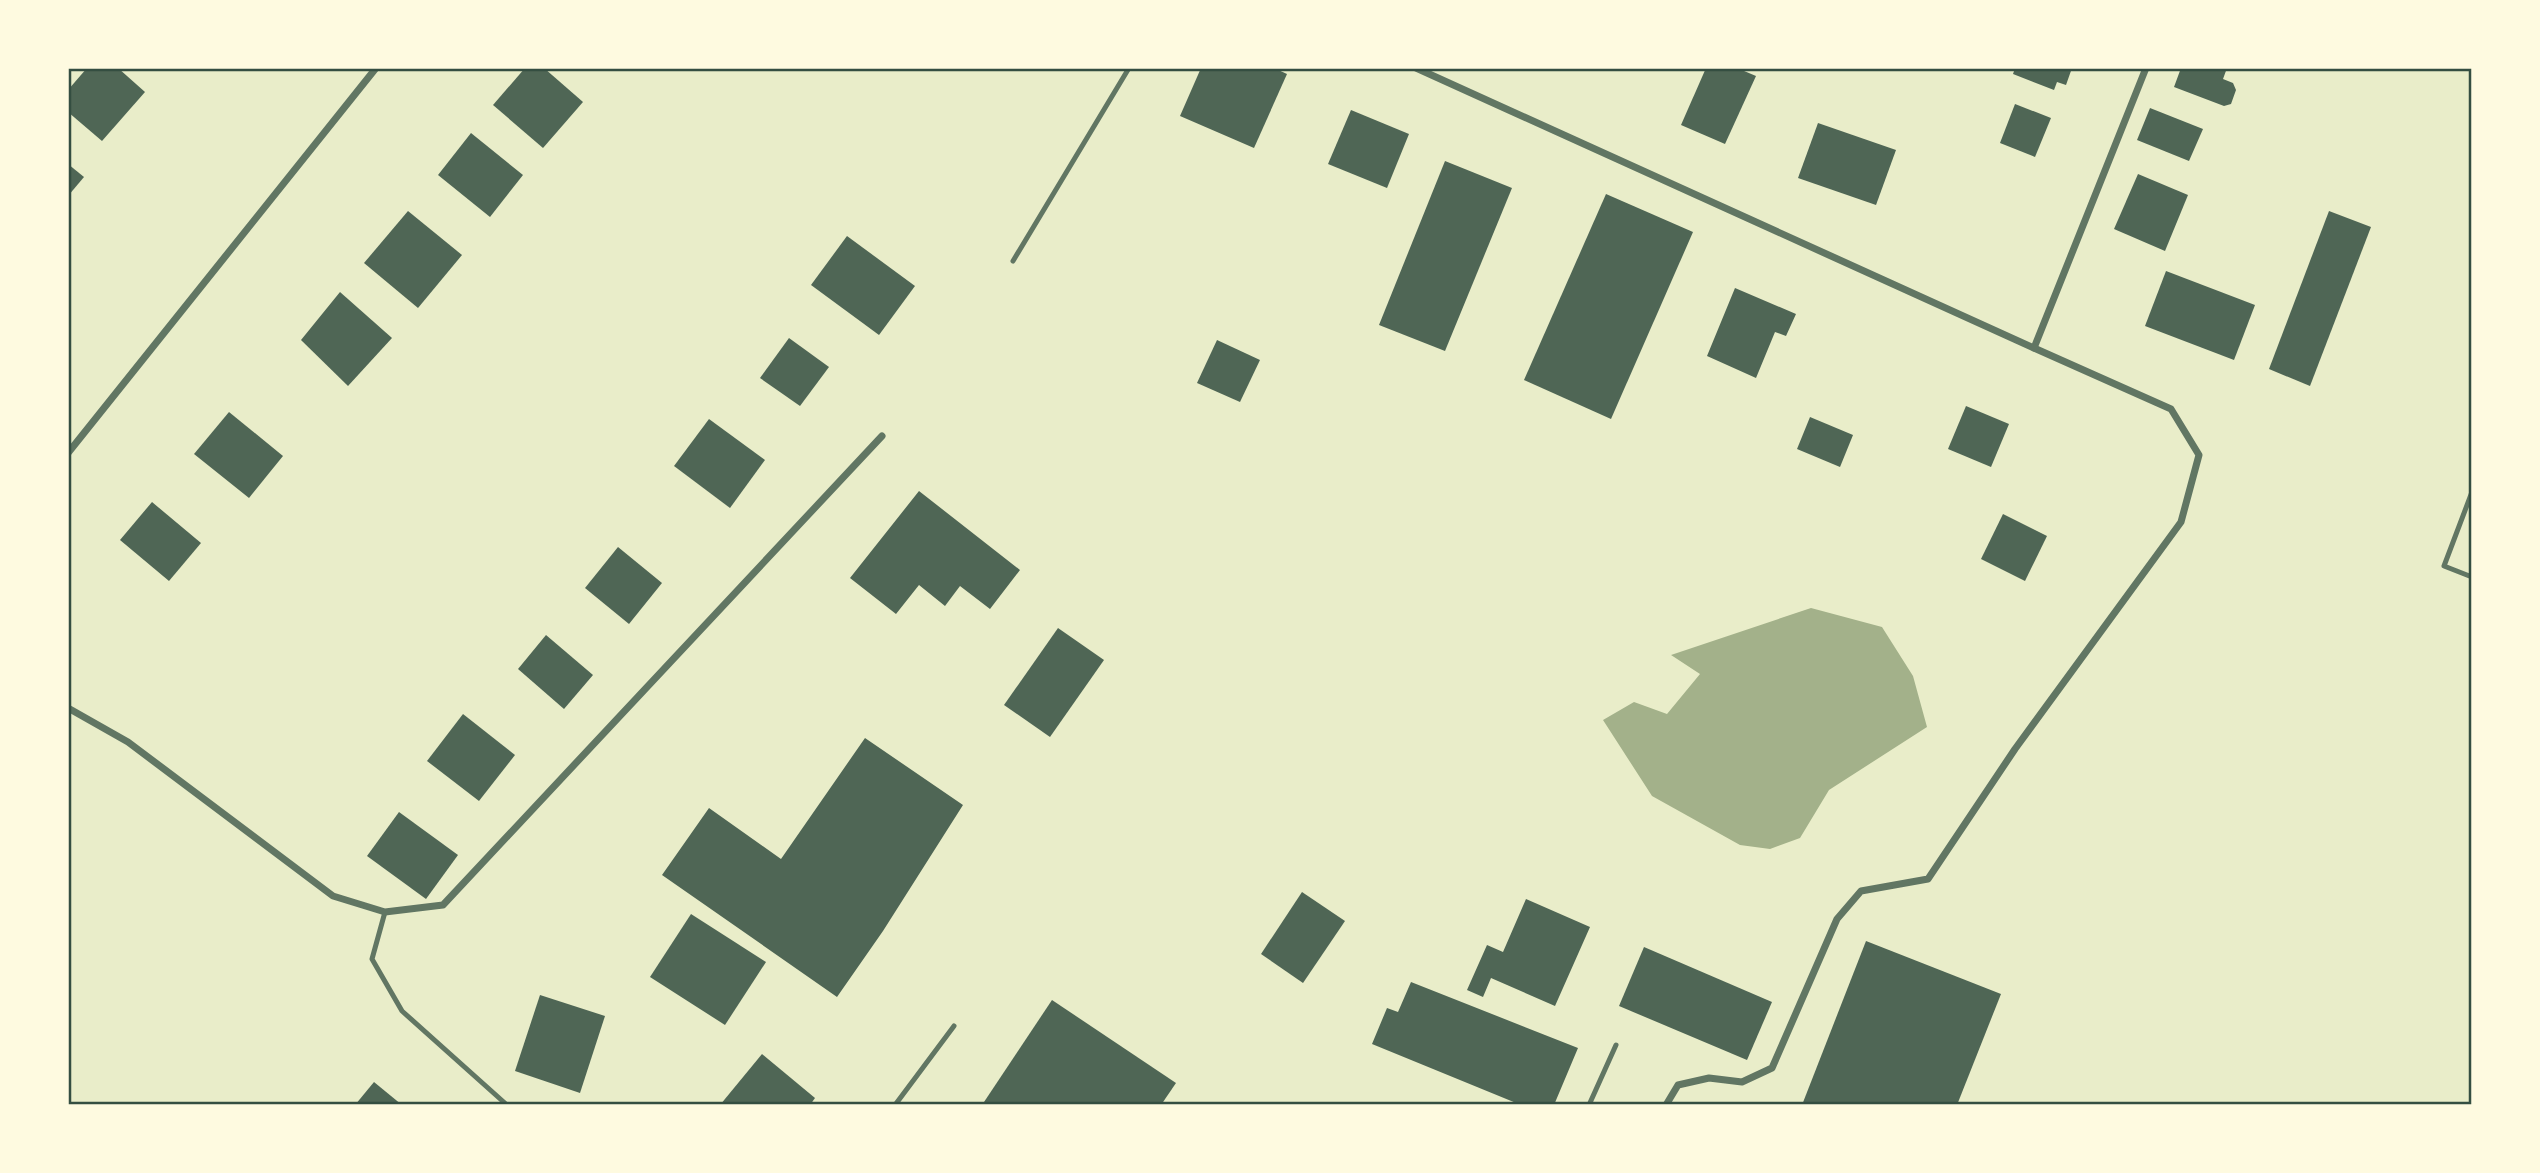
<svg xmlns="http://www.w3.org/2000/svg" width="2540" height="1173" viewBox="0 0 2540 1173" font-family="'Times New Roman',serif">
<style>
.water{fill:#a3b18a}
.building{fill:#4f6655}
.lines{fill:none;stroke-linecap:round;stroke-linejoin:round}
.service{stroke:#617663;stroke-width:5}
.minor{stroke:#617663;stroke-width:7}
.neatline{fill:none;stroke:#344e41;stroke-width:2.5}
</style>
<rect width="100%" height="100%" fill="#e9edc9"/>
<path class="water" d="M1811,608L1882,627L1913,676L1927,727L1829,790L1800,838L1770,849L1740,845L1652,796L1603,720L1634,702L1667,714L1700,674L1671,655Z"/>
<g class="building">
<path d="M87,68H118L145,92L102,141L68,112V90Z"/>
<path d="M525,68H544L583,102L543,148L493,105Z"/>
<path d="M1201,68H1274L1287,74L1254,148L1180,116Z"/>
<path d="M1706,68H1737L1756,76L1725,144L1681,125Z"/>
<path d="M2015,68H2072L2066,85L2057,82L2054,90L2013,74Z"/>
<path d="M2181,68H2227L2223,79L2233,83L2236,90L2231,104L2224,106L2174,87Z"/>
<path d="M2015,104L2051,118L2035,157L2000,143Z"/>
<path d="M2150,108L2203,129L2189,161L2137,140Z"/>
<path d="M1351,110L1409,134L1387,188L1328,164Z"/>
<path d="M1818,123L1896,150L1876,205L1798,178Z"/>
<path d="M471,133L523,175L490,217L438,175Z"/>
<path d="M1445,161L1512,188L1445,351L1379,325Z"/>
<path d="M68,164L84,177L68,196Z"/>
<path d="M2138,174L2188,195L2165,251L2114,229Z"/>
<path d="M1606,194L1693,232L1611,419L1524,380Z"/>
<path d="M408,211L462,255L418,308L364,263Z"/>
<path d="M2329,211L2371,227L2310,386L2269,369Z"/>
<path d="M847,236L915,286L879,335L811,285Z"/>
<path d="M2166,271L2255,305L2234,360L2145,326Z"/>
<path d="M1735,288L1796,314L1786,336L1775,332L1756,378L1707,356Z"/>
<path d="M340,292L392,338L348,386L301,340Z"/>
<path d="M789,338L829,367L800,406L760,378Z"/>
<path d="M1217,340L1260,360L1240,402L1197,383Z"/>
<path d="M1966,406L2009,424L1991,467L1948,449Z"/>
<path d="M229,412L283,456L249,498L194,454Z"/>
<path d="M1810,417L1853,435L1840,467L1797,449Z"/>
<path d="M709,419L765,460L730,508L674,466Z"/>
<path d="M919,491L1020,570L990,609L960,586L945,606L919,585L896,614L850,578Z"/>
<path d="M152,502L201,543L169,581L120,540Z"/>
<path d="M2003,514L2047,536L2025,581L1981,559Z"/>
<path d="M618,547L662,583L629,624L585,588Z"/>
<path d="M1058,628L1104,660L1050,737L1004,705Z"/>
<path d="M546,635L593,675L564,709L518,669Z"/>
<path d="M463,714L515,755L479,801L427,761Z"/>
<path d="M865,738L963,805L883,931L837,997L662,875L709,808L781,859Z"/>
<path d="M399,812L458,855L426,899L367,856Z"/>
<path d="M1302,892L1345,921L1303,983L1261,954Z"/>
<path d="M1526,899L1590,927L1555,1006L1491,978L1483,997L1467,990L1487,945L1503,952Z"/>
<path d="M691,914L766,962L725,1025L650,977Z"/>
<path d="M1866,941L2001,994L1957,1105H1802Z"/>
<path d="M1644,947L1772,1002L1747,1060L1619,1006Z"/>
<path d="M1411,982L1578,1048L1554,1105H1521L1372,1044L1387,1008L1398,1012Z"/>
<path d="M540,995L605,1016L580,1093L515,1071Z"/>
<path d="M1052,1000L1176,1083L1161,1105H982Z"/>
<path d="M762,1054L815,1098L810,1105H720Z"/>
<path d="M374,1082L402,1105H355Z"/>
</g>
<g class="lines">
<g class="service">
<path d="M1013,261L1129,68"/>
<path d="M2472,492L2444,566L2472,577"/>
<path d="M385,912L372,959L402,1011L507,1105"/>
<path d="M895,1105L954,1026"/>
<path d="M1589,1105L1616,1045"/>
</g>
<g class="minor">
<path d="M1416,68L2034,348L2146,68"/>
<path d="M68,453L376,68"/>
<path d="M68,708L128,742L333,896L385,912L443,905L882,436"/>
<path d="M1666,1105L1678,1085L1709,1078L1742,1082L1772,1068L1837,919L1861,891L1928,879L2015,749L2181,522L2199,455L2171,409L2034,348"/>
</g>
</g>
<rect width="2540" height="1173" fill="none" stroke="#fefae0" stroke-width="140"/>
<rect x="70" y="70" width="2400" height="1033" class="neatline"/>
</svg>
